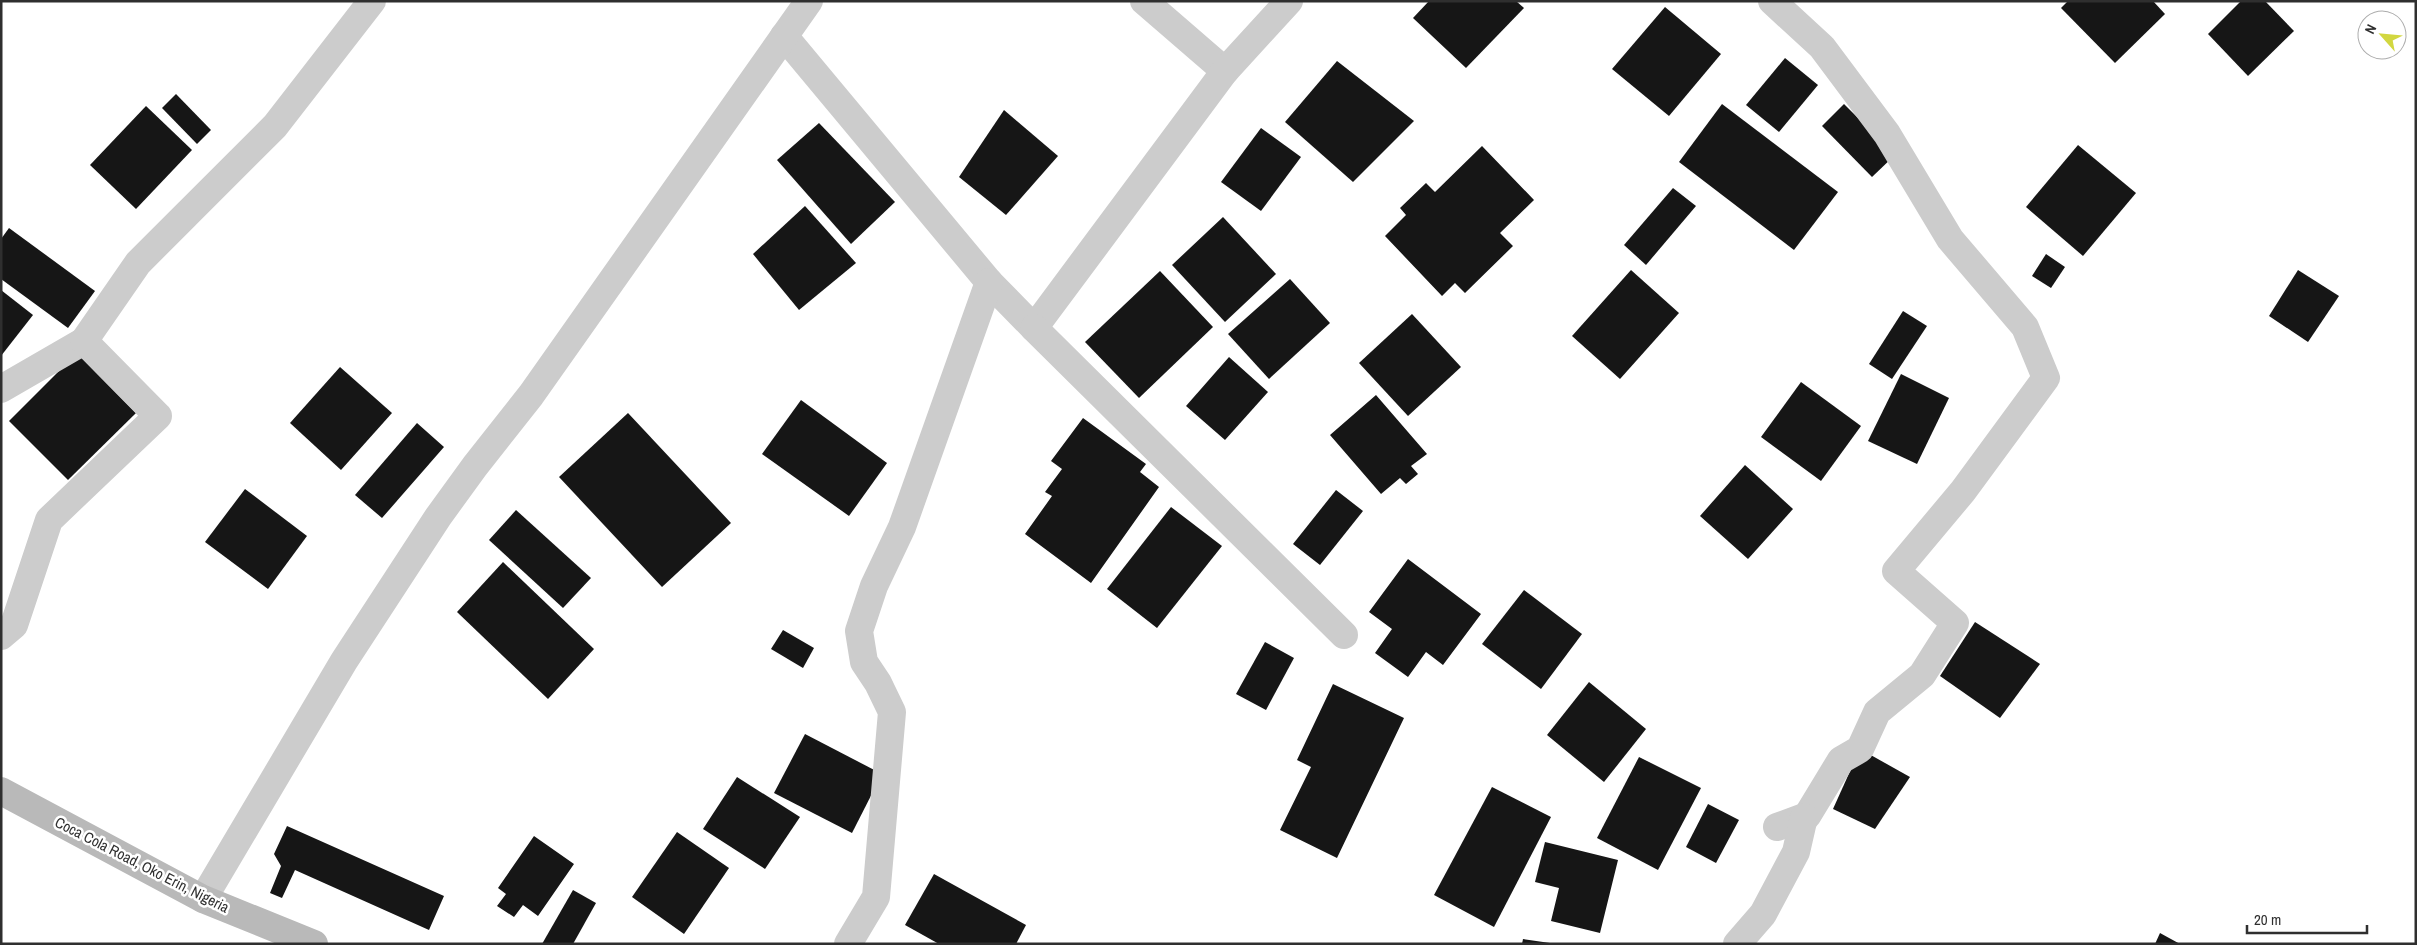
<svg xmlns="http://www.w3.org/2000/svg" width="2417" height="945" viewBox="0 0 2417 945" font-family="'Archivo Narrow',sans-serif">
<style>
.building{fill:#161616}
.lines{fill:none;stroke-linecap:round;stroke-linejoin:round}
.street{stroke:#ccc;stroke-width:28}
.secondary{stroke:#b9b9b9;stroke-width:28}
.labels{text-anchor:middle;stroke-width:5;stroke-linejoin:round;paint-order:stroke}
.street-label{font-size:15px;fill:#2f2f2f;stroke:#fff}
</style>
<rect width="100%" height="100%" fill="#fff"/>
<g class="building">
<path d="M1429,1H1516L1524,8L1466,68L1413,18Z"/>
<path d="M2068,1H2153L2165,14L2115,63L2061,8Z"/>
<path d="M2241,1H2265L2294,31L2248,76L2208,34Z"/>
<path d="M1665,7L1721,54L1669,116L1612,69Z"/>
<path d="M1785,58L1818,85L1779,132L1746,105Z"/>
<path d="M1337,61L1414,121L1353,182L1285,122Z"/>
<path d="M176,94L211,130L197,144L162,108Z"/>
<path d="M1722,104L1838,192L1794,250L1679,162Z"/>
<path d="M1844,104L1895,155L1872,177L1822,126Z"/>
<path d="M146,106L192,150L136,209L90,165Z"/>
<path d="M1004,110L1058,156L1006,215L959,177Z"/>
<path d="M819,123L895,202L851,244L777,160Z"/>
<path d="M1261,128L1301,157L1261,211L1221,182Z"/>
<path d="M2078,145L2136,193L2083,256L2026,207Z"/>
<path d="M1482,146L1534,200L1500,233L1513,246L1465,293L1455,283L1442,296L1385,236L1406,215L1400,208L1426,183L1435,192Z"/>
<path d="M1673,188L1696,206L1646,265L1624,245Z"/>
<path d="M805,206L856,263L799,310L753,254Z"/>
<path d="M1223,217L1276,274L1225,322L1172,265Z"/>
<path d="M9,228L95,291L68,328L1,279V239Z"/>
<path d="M2046,254L2065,267L2051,288L2032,276Z"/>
<path d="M1631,270L1679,313L1620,379L1572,336Z"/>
<path d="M2298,270L2339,296L2308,342L2269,316Z"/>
<path d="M1160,271L1213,327L1139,398L1085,342Z"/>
<path d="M1290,279L1330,323L1269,379L1228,334Z"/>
<path d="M1,290L33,315L1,356Z"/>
<path d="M1903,311L1927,326L1892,379L1869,364Z"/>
<path d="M1412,314L1461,367L1408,416L1359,363Z"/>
<path d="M77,353L136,413L68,480L9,421Z"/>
<path d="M1229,357L1268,392L1225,440L1186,406Z"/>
<path d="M340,367L392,413L341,470L290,423Z"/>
<path d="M1901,374L1949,398L1917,464L1868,441Z"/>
<path d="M1801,382L1861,426L1821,481L1761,437Z"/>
<path d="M1376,395L1427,454L1411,466L1418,474L1406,484L1400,478L1381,494L1330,435Z"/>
<path d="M801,400L887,463L849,516L762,454Z"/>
<path d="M628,413L731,523L662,587L559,477Z"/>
<path d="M1083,418L1146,464L1140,472L1159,487L1091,583L1025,534L1052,496L1045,492L1062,469L1051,461Z"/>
<path d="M417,423L444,447L382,518L355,495Z"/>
<path d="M1745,465L1793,509L1748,559L1700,516Z"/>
<path d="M245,489L307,536L268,589L205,542Z"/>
<path d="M1336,490L1363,511L1320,565L1293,544Z"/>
<path d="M1171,507L1222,546L1157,628L1107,589Z"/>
<path d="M516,510L591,578L563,608L489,540Z"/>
<path d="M1408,559L1481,614L1443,665L1426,652L1408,677L1375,653L1392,629L1369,612Z"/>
<path d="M503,562L594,649L548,699L457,612Z"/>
<path d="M1524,590L1582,634L1541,689L1482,644Z"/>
<path d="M1975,622L2040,664L2000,718L1940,676Z"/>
<path d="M783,630L814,648L803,668L771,649Z"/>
<path d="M1265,642L1294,658L1266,710L1236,694Z"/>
<path d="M1589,682L1646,729L1604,782L1547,735Z"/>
<path d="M1333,684L1404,718L1337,858L1280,830L1311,767L1297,760Z"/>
<path d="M805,734L882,774L852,833L774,793Z"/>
<path d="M1860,749L1910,777L1875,829L1833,809Z"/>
<path d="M1639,757L1701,788L1658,870L1597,838Z"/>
<path d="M737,777L800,817L765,869L703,829Z"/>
<path d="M1492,787L1551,817L1494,927L1434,895Z"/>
<path d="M1708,804L1739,820L1716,863L1686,847Z"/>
<path d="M287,826L444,896L429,930L295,870L282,898L270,893L281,866L274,854Z"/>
<path d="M677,832L729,868L684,934L632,897Z"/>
<path d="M534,836L574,864L538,916L523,905L514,917L497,906L506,894L498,888Z"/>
<path d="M1545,842L1618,860L1600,933L1551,921L1559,888L1535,882Z"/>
<path d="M934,874L1026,925L1016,944H939L905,925Z"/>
<path d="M573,890L596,903L573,944H542Z"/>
<path d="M2160,933L2180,944H2155Z"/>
<path d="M1523,939L1550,943V944H1522Z"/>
</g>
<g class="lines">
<g class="street">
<path d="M1144,1L1225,71"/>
<path d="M1772,1L1822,47L1887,134L1950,239L2025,327L2046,378L1963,491L1896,571L1955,623L1922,675L1877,712L1860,749L1841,760L1807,816L1777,827"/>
<path d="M784,36L989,282L1034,328L1225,71L1289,1"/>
<path d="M1034,328L1344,635"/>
<path d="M1,389L84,341"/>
<path d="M1,636L14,625L49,520L158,416L84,341L138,263L275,126L372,1"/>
<path d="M203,899L344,661L438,517L475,466L531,395L809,1"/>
<path d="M848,944L876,897L892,712L878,683L864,662L859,631L874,586L902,527L989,282"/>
<path d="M1737,944L1763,914L1796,852L1804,817"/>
</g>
<path class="secondary" d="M1,791L203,899L314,944"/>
</g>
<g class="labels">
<g class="street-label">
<text transform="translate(142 865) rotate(27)" y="5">Coca Cola Road, Oko Erin, Nigeria</text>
</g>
</g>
<rect width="2417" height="945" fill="none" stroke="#2f2f2f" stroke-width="5"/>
<g transform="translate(2382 35) rotate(297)"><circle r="24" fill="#ffffff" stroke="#acacac"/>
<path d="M0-4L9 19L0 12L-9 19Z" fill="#d2d740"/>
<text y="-8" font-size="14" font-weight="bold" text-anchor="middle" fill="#2f2f2f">N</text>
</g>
<path d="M2247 925v8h120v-8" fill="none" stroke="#2f2f2f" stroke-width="2.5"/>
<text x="2254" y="925" font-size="15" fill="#2f2f2f" stroke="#ffffff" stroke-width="4" paint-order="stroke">20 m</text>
</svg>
